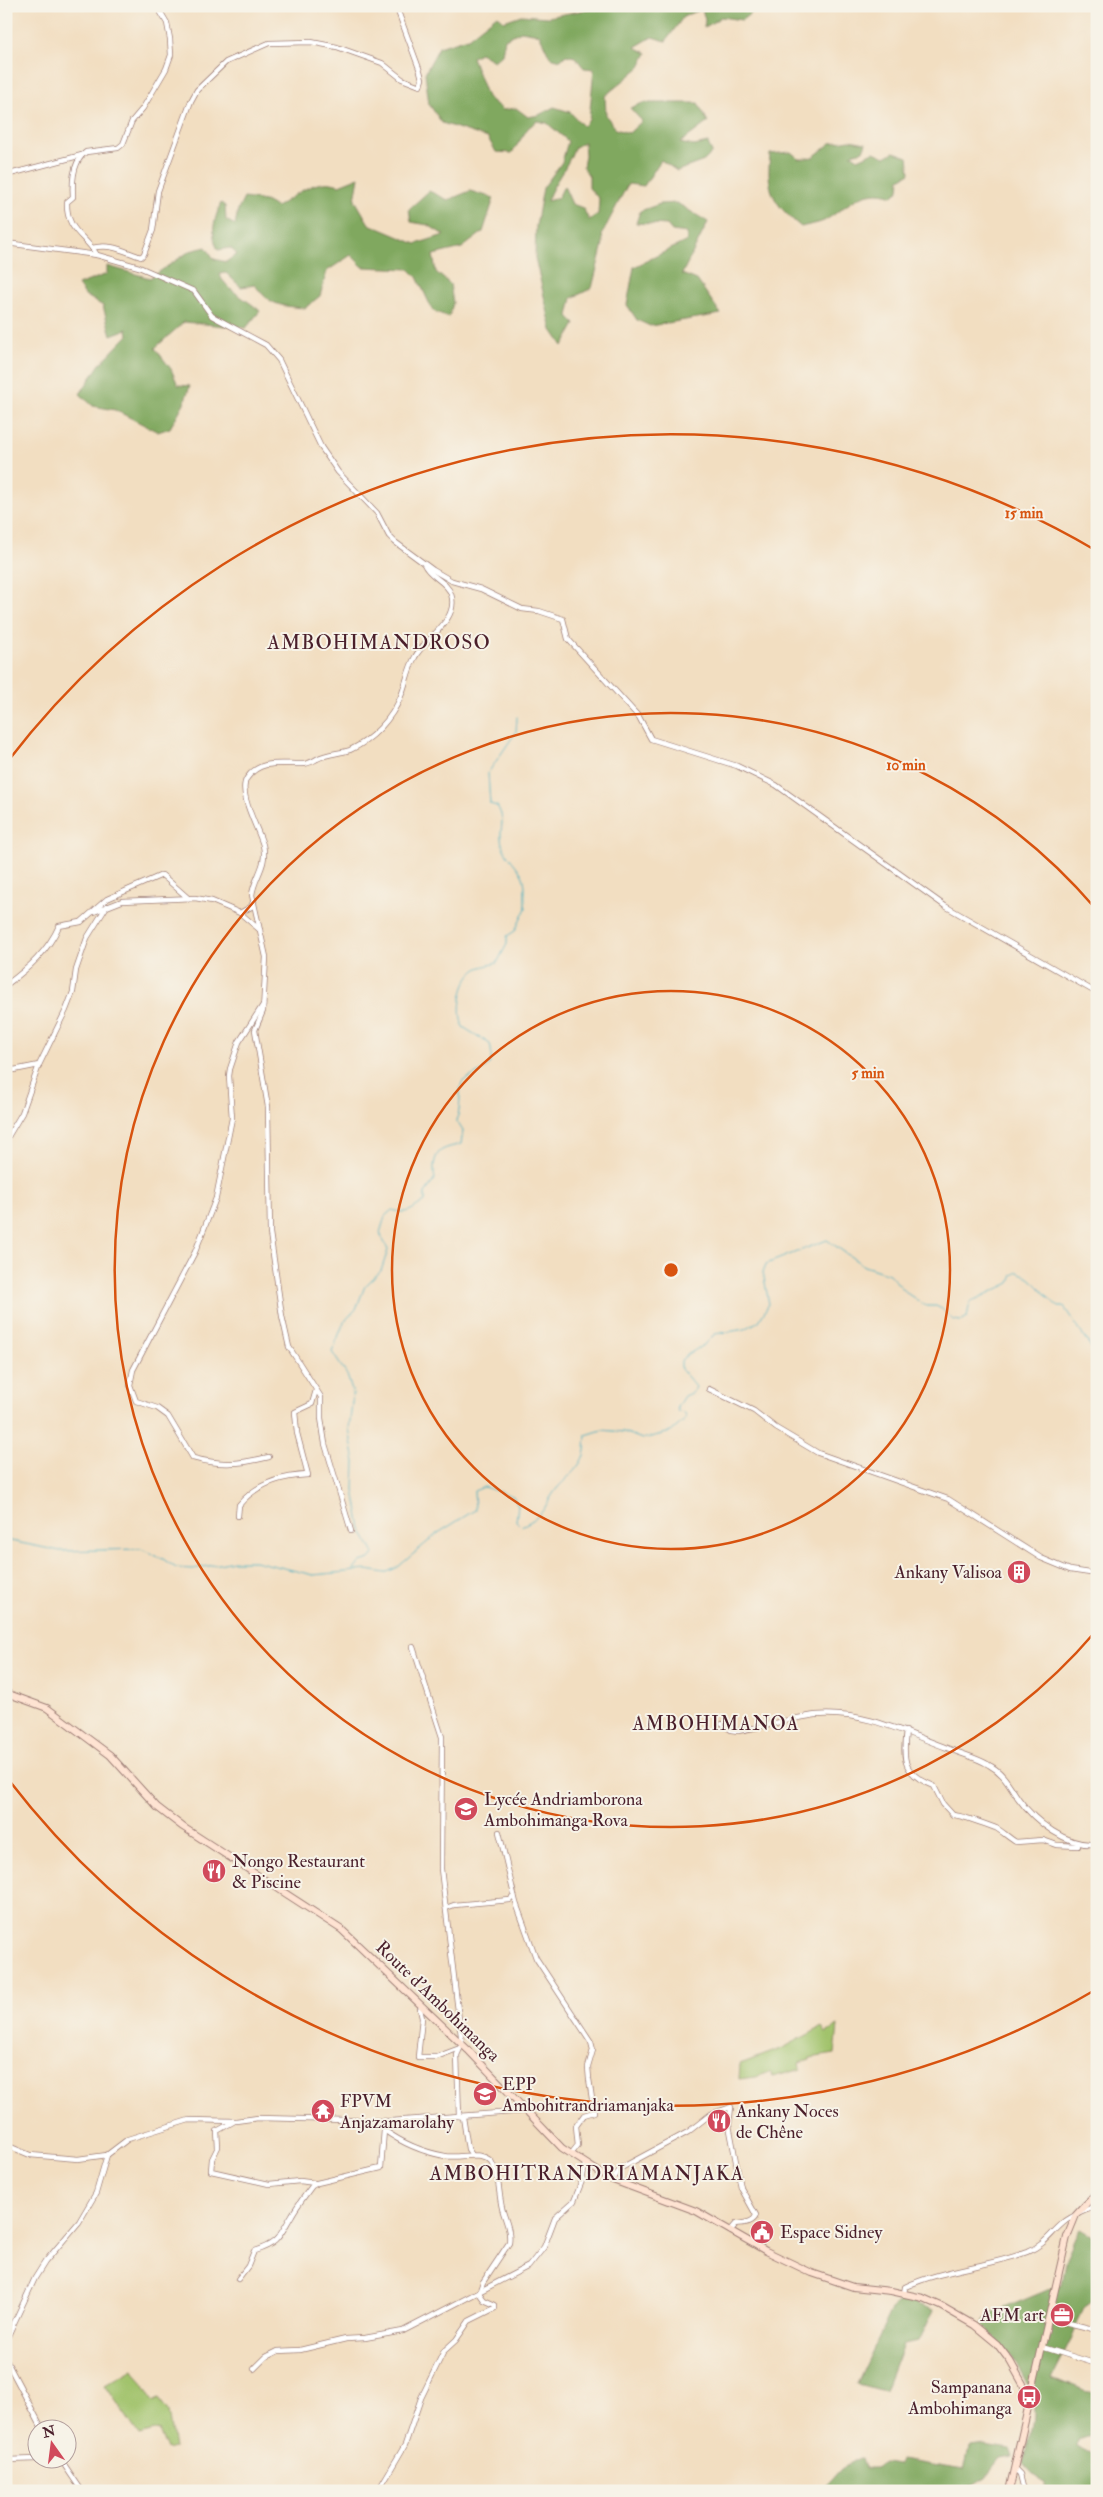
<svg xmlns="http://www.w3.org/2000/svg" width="1103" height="2497" viewBox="0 0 1103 2497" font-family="'IM FELL Double Pica',serif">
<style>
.green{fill:#a0c26b;stroke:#75704b}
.forest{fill:#80a85f;stroke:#656445;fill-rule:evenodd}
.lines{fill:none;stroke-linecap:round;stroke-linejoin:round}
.stream{stroke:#40abbf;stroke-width:1}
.street-casing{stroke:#9e7e76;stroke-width:6}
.secondary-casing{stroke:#9e7e76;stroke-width:8}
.street{stroke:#fff;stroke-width:4.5}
.secondary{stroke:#fee3d2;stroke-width:6}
.ring{fill:none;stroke:#d8530f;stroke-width:2.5}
.labels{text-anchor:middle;stroke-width:4;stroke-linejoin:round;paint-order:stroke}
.poi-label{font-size:18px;fill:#4a1f2b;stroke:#f7f3e8;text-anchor:start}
.street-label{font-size:18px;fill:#4a1f2b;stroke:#f7f3e8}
.neighbourhood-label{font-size:19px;letter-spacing:1px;fill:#4a1f2b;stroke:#f7f3e8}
.quarter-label{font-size:20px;letter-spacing:1px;fill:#4a1f2b;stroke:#f7f3e8}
.centre{fill:#d8530f;stroke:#f7f3e8;stroke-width:2.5}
.ring-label{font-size:15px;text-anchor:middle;font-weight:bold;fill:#d8530f;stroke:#f7f3e8;stroke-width:4;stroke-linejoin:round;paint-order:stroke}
</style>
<rect width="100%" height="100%" fill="#f7f3e8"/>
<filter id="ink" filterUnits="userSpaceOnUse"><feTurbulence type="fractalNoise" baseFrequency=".02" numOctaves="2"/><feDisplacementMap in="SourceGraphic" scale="10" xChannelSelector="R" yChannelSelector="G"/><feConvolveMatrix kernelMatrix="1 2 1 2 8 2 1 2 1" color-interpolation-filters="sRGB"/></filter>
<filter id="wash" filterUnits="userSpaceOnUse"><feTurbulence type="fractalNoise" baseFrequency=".0096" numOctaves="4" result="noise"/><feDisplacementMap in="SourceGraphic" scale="20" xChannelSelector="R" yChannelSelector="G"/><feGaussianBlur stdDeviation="1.12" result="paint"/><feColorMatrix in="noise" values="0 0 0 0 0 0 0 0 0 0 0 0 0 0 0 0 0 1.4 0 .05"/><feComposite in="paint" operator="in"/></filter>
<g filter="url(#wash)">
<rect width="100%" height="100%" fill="#f2dec1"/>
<g class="green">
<path d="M838,2026L835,2054L810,2058V2060L800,2063L801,2069L773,2077L770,2072L756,2077L739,2079L740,2064L781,2049L822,2027L826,2033Z"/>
<path d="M133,2369L153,2402L159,2399L168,2411L174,2448L167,2450L159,2430L139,2435L105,2385Z"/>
</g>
<g class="forest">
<path d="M607,6H760L742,20L721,17L704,28L705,20L702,9L684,16L666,41L652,37L635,47L647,53L640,67L605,96L606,115L615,129L629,133L642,121L630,108L643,103H698L708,122L680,143L694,146L708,143L712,153L704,161L677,171L661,160L644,186L628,184L602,234L603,244L592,288L572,298L568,316L575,324L563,346L552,330L535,258L536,226L543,188L562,162L568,141L547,123L537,121L528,128L512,153L496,152L488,138L442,123L429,104L425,73L439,47L468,38L497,15L504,21L521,15L548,17ZM521,31L539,34L550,57L561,60L566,55L575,57L584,68L594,69L589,120L583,126L570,112L554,107L539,115L528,117L516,108L503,110L487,97L472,57L480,53L494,61L502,54L505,39ZM584,142L585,155L583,167L589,176V188L599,199L598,214L589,220L583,208L572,204L564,186L558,198L547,201C554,181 568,167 574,148Z"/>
<path d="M850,140L866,143L863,151L851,154L858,159L874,152L885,157L894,152L908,157L910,173L900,179L899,190L893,196C863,185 848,207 824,221C817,224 808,225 801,227C773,203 766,192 770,154L791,152L799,159L813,157L831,143Z"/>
<path d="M359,177L355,200L369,224L416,244L444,235L428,225L411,222L409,209L429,191L448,200L470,191L494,198L483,232L462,248L433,255L436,272L450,284L453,303L449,317L433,311L417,277L409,269L363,267L351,255L327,271L320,296L305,308C281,306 270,306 255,285L241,287L226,273L219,274C228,292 246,298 260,311L246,328L184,322L155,348L171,369L178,385L190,386L184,403L170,428L158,432L115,410L93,406L80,394L100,364L128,335L127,329L111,335L103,306L85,295L78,285L107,274V266L150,278L190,251L206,247L214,259L226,262L237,254L230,248L218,250C210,233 214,220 221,203L225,206L226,220L235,225L238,210L244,198L265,201L276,207C295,196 316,176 339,185Z"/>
<path d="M677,203L708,222L682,274L697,280L721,314L650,326L637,320L627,305L634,267L687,241V233L672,231L667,225L636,223L640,211L660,204Z"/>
<path d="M1080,2229L1097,2239V2300L1089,2302L1084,2307L1070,2342L1052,2378L1084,2391L1097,2393V2433L1078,2439L1077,2446L1097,2456V2491H1045V2482L1033,2474L1023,2463C1027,2448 1034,2430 1034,2414C1034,2380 1005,2348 983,2326L984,2320L995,2312L1062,2284L1067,2258Z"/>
<path d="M902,2298L934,2310L919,2341L903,2344L885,2391L857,2384L893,2307Z"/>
<path d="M985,2445L1009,2449L1012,2457L1000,2459L986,2477L964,2490L821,2491L841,2469L861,2458L864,2468H875L883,2463L897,2465L900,2460L964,2470L968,2453L972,2447Z"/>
</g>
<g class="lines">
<g class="stream">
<path d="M6,1540L60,1551L141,1549L163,1559L176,1568L193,1569L234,1561H255L313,1575L367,1570L385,1573L398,1567L438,1533L475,1510L474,1491L484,1487L513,1496L518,1505L516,1521L521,1526C548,1515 544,1502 560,1485C570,1475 579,1468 584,1455C586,1450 585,1441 586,1435L602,1430L624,1432L642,1439L671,1432L686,1419L685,1413L678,1412L677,1407L684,1396L693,1392L696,1387L681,1369V1361L684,1357L705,1344L715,1334L745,1329L759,1321L769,1304L763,1272L766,1264L827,1240L864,1266L889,1274L908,1294L926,1306H936L942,1309L953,1320L961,1321L967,1317L970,1302L1010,1283L1013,1275L1018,1272C1037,1279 1044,1296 1059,1307H1064L1097,1356"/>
<path d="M354,1570L360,1562L370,1559L374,1554L361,1529L354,1490L355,1462L349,1429L353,1394L347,1375L332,1352L344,1322L356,1309L365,1286L381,1271L388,1250L380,1233L385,1216L392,1210C410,1215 410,1210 425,1201V1193L435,1179C433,1171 433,1155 442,1150C447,1147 455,1146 461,1144L463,1131L456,1120C462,1109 458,1094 462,1082C478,1070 497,1072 490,1044L463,1027C457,1010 461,983 474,971C480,966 490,965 497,963L507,944V936L515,931L526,908C523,897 527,887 523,877C518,865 505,856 502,844C498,828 507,822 497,806L490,804L488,773L516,732L517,717"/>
</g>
</g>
</g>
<g filter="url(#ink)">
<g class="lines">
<g class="street-casing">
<g id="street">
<path d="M6,175L82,155"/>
<path d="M6,243L97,255L139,267L194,291L212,316L266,345L279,360L321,447L338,472L377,513L389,536L395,542L433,570L452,581L481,589L522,609L539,611L563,619L568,639L639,717L651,739L737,766L776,785L945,906L1097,993"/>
<path d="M92,248C111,243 123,251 141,257L144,254L153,230L158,191L191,101L197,90L226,62L269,43L311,42L337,47L382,63L402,79L420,86L422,79L420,71L396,6"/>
<path d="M97,255C85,235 66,231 67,202L73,197C72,182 73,161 86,152L118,148L123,144L132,121L143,108L166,69L171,55L170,39L167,23L157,6"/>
<path d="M94,912L122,901L195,898L212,901L240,913L251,907L254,900"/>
<path d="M240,913L260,930"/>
<path d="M6,985C28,969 48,951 59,926L81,922L107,899L162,875L188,898"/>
<path d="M263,1005L239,1042L230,1069L229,1076L232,1118L216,1198L195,1252L133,1370L130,1385L136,1401L157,1408L168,1416L193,1458C222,1466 240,1464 269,1457"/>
<path d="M6,1066L14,1070L39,1065"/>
<path d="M6,1140L22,1113L39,1065L66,1010L73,992L76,970L87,938L107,906"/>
<path d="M709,1389L754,1411L776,1428L818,1453L948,1499L1041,1558L1070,1570L1097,1574"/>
<path d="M238,1516L239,1505C256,1484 282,1476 308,1475L297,1433L295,1412L312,1404L316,1390"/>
<path d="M351,1531L325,1444L321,1418V1397L289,1347L282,1316L270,1233L268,1107L255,1030L263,1011L266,957L252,895C254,877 268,866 263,845C258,828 237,792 247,778C261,758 284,765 303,764C308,764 313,761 317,759C327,753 339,754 350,750C372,740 392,719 401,696C406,684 408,669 415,657C425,638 460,620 451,594C447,581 429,577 424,564"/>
<path d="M413,1647L442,1737L441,1869L462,2044L457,2055L459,2116L463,2117L468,2149L472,2155"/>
<path d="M722,1724L731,1730L738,1731C764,1727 790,1718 816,1715C863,1711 904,1732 947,1748C961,1754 976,1757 989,1765C1004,1773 1009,1785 1018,1798C1035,1822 1067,1847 1097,1844"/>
<path d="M906,1731C902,1762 904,1774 934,1786L943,1804L953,1815C964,1816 985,1824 996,1828C1003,1832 1009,1838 1016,1842L1043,1840L1057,1845L1078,1846"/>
<path d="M499,1832L516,1903L536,1958L591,2042L593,2050L588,2067L589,2079L594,2112L584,2115L576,2126L578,2145L571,2154"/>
<path d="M446,1908L454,1905L510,1900L514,1896"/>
<path d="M420,2009L422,2018L418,2057H436L460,2048"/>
<path d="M233,2122L217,2131L218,2147L212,2159L211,2171L269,2184L300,2181L315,2183"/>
<path d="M6,2145L30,2155L78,2159L107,2155L128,2139L189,2120L236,2121L258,2118L391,2121L527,2111"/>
<path d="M610,2179L614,2178L621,2168L688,2132L711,2114L731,2107L729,2125L741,2188L756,2215C754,2223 743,2223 736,2224L730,2231"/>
<path d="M238,2279L248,2266L254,2251C280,2243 279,2236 292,2215C297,2206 306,2194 312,2186L317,2183L381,2168L384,2130"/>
<path d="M904,2294L905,2287C943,2269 988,2267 1027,2252C1046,2244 1049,2235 1063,2223C1072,2215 1086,2211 1097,2205"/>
<path d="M1048,2318L1097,2330"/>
<path d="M6,2340L35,2278L45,2262L79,2222L96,2193L107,2155"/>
<path d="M1041,2348H1045L1097,2364"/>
<path d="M6,2360L43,2430"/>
<path d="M254,2369L266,2357L278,2351L300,2350L346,2339L365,2338L403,2331L529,2266L544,2247L555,2218L574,2201L582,2181L585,2164"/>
<path d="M6,2460L38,2459"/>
<path d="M61,2460L82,2491"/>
<path d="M1014,2469L1020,2475L1024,2491"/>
<path d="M378,2491L405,2445L421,2398L444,2351L456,2340L469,2321L495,2308V2305L484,2300L479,2293L483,2282L509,2243C511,2230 505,2220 502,2208C498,2191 500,2176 491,2161C478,2150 460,2159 445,2156C423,2152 402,2143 384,2130V2121"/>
</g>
</g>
<g class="secondary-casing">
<g id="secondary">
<path d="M6,1693L47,1708L110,1755L157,1807L183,1827L342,1930L468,2050L562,2148L610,2179L696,2211L766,2251L812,2273L853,2287L891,2291L923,2298L941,2306L974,2325L997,2344L1010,2361L1023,2384L1030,2404"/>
<path d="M1009,2491L1067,2237L1076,2215L1097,2192"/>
</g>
</g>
<use href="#street" class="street"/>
<use href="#secondary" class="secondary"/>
</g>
</g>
<g class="ring">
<circle cx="671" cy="1270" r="279"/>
<path d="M1095 1632A557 557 0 1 1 1095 908"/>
<path d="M1095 1990A836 836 0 0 1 8 1779M8 761A836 836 0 0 1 1095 550"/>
</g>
<defs>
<g id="building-disc" transform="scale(1.25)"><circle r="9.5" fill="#d1495b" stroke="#f7f3e8"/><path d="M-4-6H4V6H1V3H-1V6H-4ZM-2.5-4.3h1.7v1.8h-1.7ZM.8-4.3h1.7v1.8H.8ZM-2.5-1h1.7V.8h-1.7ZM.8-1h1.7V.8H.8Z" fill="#fff"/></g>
<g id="school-disc" transform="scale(1.25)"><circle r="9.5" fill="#d1495b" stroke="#f7f3e8"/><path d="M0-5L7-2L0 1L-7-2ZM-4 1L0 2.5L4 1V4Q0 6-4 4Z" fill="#fff"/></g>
<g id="restaurant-disc" transform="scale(1.25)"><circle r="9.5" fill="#d1495b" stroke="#f7f3e8"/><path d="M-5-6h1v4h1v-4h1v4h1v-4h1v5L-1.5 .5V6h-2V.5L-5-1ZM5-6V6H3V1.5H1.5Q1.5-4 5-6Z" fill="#fff"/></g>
<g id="temple-disc" transform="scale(1.25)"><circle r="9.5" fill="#d1495b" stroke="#f7f3e8"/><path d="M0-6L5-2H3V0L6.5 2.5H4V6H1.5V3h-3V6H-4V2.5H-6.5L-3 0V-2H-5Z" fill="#fff"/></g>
<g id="civic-disc" transform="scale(1.25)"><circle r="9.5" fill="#d1495b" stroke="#f7f3e8"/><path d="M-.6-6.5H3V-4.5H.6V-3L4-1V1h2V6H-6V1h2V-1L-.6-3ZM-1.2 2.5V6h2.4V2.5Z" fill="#fff"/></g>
<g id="office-disc" transform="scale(1.25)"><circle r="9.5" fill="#d1495b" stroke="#f7f3e8"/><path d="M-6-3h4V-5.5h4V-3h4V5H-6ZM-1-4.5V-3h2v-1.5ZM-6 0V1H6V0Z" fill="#fff"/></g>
<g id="bus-disc" transform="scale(1.25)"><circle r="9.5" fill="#d1495b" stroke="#f7f3e8"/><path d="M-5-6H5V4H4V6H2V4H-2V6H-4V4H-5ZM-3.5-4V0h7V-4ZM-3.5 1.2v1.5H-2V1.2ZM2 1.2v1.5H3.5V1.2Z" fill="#fff"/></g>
</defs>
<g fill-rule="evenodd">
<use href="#building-disc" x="1019" y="1572"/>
<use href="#school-disc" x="466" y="1809"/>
<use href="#restaurant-disc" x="214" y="1871"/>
<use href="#school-disc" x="485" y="2094"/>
<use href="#temple-disc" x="323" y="2111"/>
<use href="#restaurant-disc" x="719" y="2121"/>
<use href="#civic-disc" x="762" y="2232"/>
<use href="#office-disc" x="1062" y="2315"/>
<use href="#bus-disc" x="1029" y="2397"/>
</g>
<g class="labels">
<g class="poi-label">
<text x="1002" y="1578" text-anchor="end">Ankany Valisoa</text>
<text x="484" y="1805">Lycée Andriamborona<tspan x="484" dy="21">Ambohimanga Rova</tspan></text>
<text x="232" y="1867">Nongo Restaurant<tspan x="232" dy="21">&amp; Piscine</tspan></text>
<text x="502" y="2090">EPP<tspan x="502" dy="21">Ambohitrandriamanjaka</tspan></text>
<text x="340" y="2107">FPVM<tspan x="340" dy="21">Anjazamarolahy</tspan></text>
<text x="736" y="2117">Ankany Noces<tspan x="736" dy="21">de Chêne</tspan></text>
<text x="780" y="2238">Espace Sidney</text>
<text x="1044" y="2321" text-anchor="end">AFM art</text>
<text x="1012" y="2393" text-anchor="end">Sampanana<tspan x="1012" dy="21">Ambohimanga</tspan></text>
</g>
<g class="street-label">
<text transform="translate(438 2001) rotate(44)" y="6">Route d'Ambohimanga</text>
</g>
<g class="neighbourhood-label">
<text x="716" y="1730">AMBOHIMANOA</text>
</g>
<g class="quarter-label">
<text x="379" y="649">AMBOHIMANDROSO</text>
<text x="587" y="2180">AMBOHITRANDRIAMANJAKA</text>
</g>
</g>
<circle cx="671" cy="1270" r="8" class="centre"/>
<g class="ring-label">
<text x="1024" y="518">15 min</text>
<text x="906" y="770">10 min</text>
<text x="868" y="1078">5 min</text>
</g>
<rect width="1103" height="2497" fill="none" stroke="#f7f3e8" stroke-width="25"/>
<g transform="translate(52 2444) rotate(346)"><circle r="24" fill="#f7f3e8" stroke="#b29e9c"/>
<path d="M0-4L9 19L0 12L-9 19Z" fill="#d1495b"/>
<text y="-8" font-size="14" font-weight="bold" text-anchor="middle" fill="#4a1f2b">N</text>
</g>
</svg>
